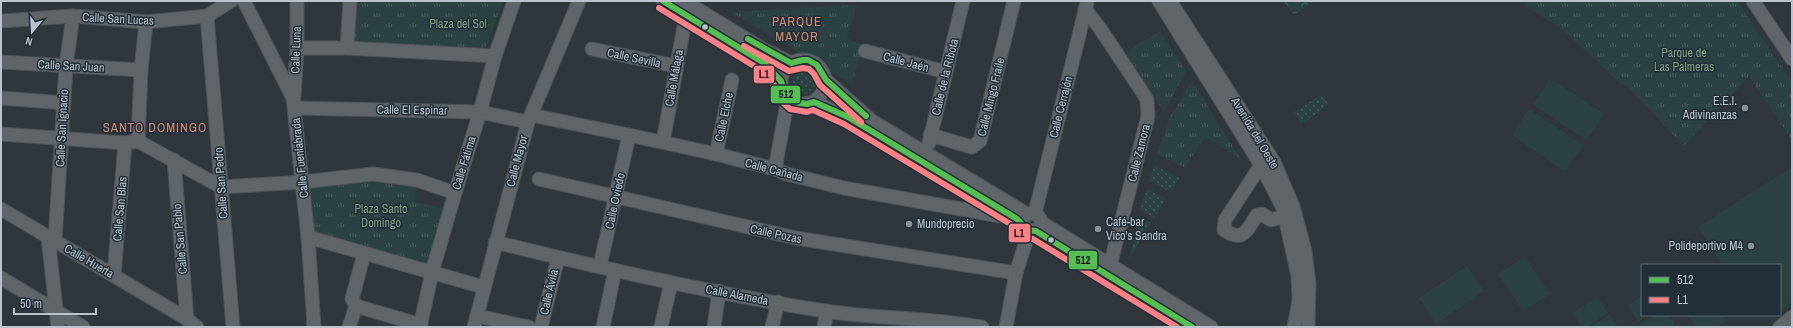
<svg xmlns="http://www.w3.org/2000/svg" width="1793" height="328" viewBox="0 0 1793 328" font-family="'Archivo Narrow',sans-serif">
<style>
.grass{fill:url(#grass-dots)}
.forest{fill:url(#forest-crowns)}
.park{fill:url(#park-tufts)}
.pitch{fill:#2c4242}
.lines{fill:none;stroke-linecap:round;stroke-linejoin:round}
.minor-casing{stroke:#4d5358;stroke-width:15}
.minor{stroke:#60656a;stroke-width:13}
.bus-1-casing{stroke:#222e38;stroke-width:9}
.bus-2-casing{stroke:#222e38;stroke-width:9}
.bus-1{stroke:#55bf52;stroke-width:6}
.bus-2{stroke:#ff8085;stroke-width:6}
.bus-dot{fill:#bbc4cc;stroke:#222e38;stroke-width:1.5}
.poi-dot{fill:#8a939a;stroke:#222e38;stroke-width:1.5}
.labels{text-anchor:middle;stroke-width:3;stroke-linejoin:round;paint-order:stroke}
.street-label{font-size:12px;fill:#bbc4cc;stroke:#222e38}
.park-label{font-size:12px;fill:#7ba07e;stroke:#222e38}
.poi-label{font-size:12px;fill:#bbc4cc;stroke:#222e38;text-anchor:end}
.neighbourhood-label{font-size:13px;letter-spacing:1px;fill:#d18e71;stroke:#222e38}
.line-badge{stroke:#222e38;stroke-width:1.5}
.pale-badge-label{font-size:11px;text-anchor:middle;font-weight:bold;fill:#111}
</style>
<defs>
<pattern id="grass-dots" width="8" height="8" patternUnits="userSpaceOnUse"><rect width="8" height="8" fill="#2c4242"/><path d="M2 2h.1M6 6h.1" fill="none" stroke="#495c5c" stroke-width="1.8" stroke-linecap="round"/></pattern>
<pattern id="forest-crowns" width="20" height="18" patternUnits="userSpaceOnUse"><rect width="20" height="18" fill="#2c4242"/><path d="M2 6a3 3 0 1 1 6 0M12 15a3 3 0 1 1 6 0" fill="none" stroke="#495c5c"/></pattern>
<pattern id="park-tufts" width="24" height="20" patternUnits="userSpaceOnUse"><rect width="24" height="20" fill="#2c4242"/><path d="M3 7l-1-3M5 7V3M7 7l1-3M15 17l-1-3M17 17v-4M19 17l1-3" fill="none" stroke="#495c5c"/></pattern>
</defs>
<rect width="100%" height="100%" fill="#2f373d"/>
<g class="grass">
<circle cx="804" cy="82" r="12"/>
<path d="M1322,94L1329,105L1301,124L1294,112Z"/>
<path d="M1154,165L1179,178L1171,192L1149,181Z"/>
<path d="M1147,189L1166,199L1154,218L1140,210Z"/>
<path d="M1139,217L1151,223L1129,259Z"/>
</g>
<path class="forest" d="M1283,1H1313L1294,15Z"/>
<g class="park">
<path d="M354,1H503L486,48L353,42Z"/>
<path d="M1527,1H1737L1792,82V141L1749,76L1684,146L1627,86L1621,84L1562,29L1523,4Z"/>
<path d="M857,5L847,39L863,45L852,84L731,12Z"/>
<path d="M1160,31L1186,71L1164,112L1126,52Z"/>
<path d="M1192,81L1240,158L1205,137L1185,168L1157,154L1169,119Z"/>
<path d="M379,179L416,188L415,202L445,209L426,267L312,232L310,187Z"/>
</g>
<g class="pitch">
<path d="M1550,78L1604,114L1586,140L1533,104Z"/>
<path d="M1529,109L1583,145L1565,171L1512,135Z"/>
<path d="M1792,167V302L1780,313V265H1722L1698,227Z"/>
<path d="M1525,257L1550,294L1523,311L1498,274Z"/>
<path d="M1467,266L1484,291L1436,324L1419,298Z"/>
<path d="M1642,296V315H1649L1638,322L1628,306Z"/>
<path d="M1597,297L1608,313L1587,327H1582L1573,313Z"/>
<path d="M1609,314L1618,327H1590Z"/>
<path d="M1654,315H1669L1675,324L1670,327H1642L1640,324Z"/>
<path d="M1688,315H1724L1728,320L1718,327H1696Z"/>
</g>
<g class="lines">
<g class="minor-casing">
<g id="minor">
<path d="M244,1L293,98L308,237L314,327"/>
<path d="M663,1L741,48L764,63L781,81"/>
<path d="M684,1L761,48L791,63"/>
<path d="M1159,1L1261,165L1283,208L1298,276L1299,301L1294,327"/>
<path d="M1170,1L1274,162L1293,206L1305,251L1309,284L1308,327"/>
<path d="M1753,1L1792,59"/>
<path d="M1085,9L1099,27L1141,90L1147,100L1148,116L1110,266"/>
<path d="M207,16L233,327"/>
<path d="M1,21L73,16L146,22L207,16L231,1"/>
<path d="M297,48H347L350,1"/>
<path d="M347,48L495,56"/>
<path d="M592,49L676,66"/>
<path d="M865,51L946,72"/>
<circle cx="803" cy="82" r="22"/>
<path d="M1,62L141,70"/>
<path d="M826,80L872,121L1027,214"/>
<path d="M294,97L297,48V1"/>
<path d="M1,98L64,103"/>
<path d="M814,102L848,117L1017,219L1027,230L1036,231C1044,225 1042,218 1035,213L1027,214L1021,222"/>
<path d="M295,108L480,112L528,122"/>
<path d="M531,115L629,135L716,154L775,169L787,174L844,188L1017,219"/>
<path d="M1,134L125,143L138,141L221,187L303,182L373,174L417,180L455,193"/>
<path d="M930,135L972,147L980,141L1014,1"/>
<path d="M138,141L141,70L146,22"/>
<path d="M663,142L686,15"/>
<path d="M929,143L963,1"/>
<path d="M716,154L732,80"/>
<path d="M174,160L187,319"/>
<path d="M1261,165L1225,220L1224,230C1244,243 1246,231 1257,215L1262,214L1271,220L1285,216"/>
<path d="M775,169L788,98"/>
<path d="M539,179L796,238L1016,273"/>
<path d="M1,209L187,319L197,327"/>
<path d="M1035,213L1087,3"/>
<path d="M1042,223L1211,327"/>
<path d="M1036,231L1192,327"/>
<path d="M48,237L58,327"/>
<path d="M308,237L483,287"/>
<path d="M55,241L66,66L73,16"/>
<path d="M495,242C604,269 715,294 826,311C862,317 898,317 934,321C950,322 966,325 982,327"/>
<path d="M600,266L629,135"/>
<path d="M114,275L125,143"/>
<path d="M1,278L83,327"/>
<path d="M356,306L421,325"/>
<path d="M477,316L529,327"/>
<path d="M349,327L356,306L352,299L364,254"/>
<path d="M420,327L432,272L455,193L480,112L495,56L514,1"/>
<path d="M474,327L528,122L579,1"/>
<path d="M541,327L558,258"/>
<path d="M603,327L615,270"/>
<path d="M661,327L671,283"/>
<path d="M714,327L719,291"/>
<path d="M772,327L778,302"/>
<path d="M824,327L827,311"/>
<path d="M1006,327L1016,273L1029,232"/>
<path d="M1780,327L1792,317"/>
</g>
</g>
<use href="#minor" class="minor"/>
<g class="bus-1-casing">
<g id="bus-1">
<path d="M663,1L764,63L781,81L784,93L794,102L807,104L814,102L848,117L1017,219L1027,230L1036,231L1192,327"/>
<path d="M748,39L791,63L803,60H808L817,65L826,80L866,116"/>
</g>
</g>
<g class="bus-2-casing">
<g id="bus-2">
<path d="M659,8L759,69L774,85L778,98L790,109L807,112L813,110L844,124L1012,225L1023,237L1033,239L1177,327"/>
<path d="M744,46L789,71L803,68L809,69L814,74L820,85L861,122"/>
</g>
</g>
<use href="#bus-1" class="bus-1"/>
<use href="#bus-2" class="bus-2"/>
</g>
<g class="bus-dot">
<circle cx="705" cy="27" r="3.5"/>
<circle cx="1051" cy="240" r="3.5"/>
</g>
<g class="poi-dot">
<circle cx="1745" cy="108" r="4"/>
<circle cx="909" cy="224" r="4"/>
<circle cx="1098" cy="229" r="4"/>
<circle cx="1751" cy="246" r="4"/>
</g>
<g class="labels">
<g class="street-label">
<text transform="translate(118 19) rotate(3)" y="4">Calle San Lucas</text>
<text transform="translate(296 50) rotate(-88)" y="4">Calle Luna</text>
<text transform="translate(634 58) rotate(12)" y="4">Calle Sevilla</text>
<text transform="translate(906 62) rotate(15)" y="4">Calle Jaén</text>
<text transform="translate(71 66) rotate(3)" y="4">Calle San Juan</text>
<text transform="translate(945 77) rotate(-76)" y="4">Calle de la Ribota</text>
<text transform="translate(674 78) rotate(-80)" y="4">Calle Málaga</text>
<text transform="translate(991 97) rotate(-76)" y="4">Calle Mingo Fraile</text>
<text transform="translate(1061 107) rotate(-76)" y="4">Calle Cerrajón</text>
<text transform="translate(412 110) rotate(1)" y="4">Calle El Espinar</text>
<text transform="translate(724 117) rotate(-78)" y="4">Calle Elche</text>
<text transform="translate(62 128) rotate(-87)" y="4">Calle San Ignacio</text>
<text transform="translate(1255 133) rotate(59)" y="4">Avenida del Oeste</text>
<text transform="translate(1139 153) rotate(-76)" y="4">Calle Zamora</text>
<text transform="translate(300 158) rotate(-96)" y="4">Calle Fuenlabrada</text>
<text transform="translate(517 161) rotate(-75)" y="4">Calle Mayor</text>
<text transform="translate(464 163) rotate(-73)" y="4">Calle Fátima</text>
<text transform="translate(774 170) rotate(15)" y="4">Calle Cañada</text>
<text transform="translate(221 183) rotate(-94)" y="4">Calle San Pedro</text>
<text transform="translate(615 201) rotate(-78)" y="4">Calle Oviedo</text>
<text transform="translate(120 209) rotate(-85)" y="4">Calle San Blas</text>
<text transform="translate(776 234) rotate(12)" y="4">Calle Pozas</text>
<text transform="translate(180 239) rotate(-95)" y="4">Calle San Pablo</text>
<text transform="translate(89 261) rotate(30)" y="4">Calle Huerta</text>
<text transform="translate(549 292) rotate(-77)" y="4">Calle Ávila</text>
<text transform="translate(737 295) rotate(11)" y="4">Calle Alameda</text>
</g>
<g class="park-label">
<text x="458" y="28">Plaza del Sol</text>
<text x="1684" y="57">Parque de<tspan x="1684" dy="14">Las Palmeras</tspan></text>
<text x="381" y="213">Plaza Santo<tspan x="381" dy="14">Domingo</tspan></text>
</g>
<g class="poi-label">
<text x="1737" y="105">E.E.I.<tspan x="1737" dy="14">Adivinanzas</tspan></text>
<text x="1106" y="226" text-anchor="start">Café-bar<tspan x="1106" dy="14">Vico's Sandra</tspan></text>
<text x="917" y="228" text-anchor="start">Mundoprecio</text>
<text x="1743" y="250">Polideportivo M4</text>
</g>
<g class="neighbourhood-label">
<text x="797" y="26">PARQUE<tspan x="797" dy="15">MAYOR</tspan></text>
<text x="155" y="132">SANTO DOMINGO</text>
</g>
</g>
<g class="line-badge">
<rect x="753" y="65" width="22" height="19" rx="4" fill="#ff8085"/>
<rect x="770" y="85" width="31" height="19" rx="4" fill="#55bf52"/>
<rect x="1008" y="223" width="23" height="20" rx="4" fill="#ff8085"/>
<rect x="1068" y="250" width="30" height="20" rx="4" fill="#55bf52"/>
</g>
<g class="pale-badge-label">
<text x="764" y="78">L1</text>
<text x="786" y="98">512</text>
<text x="1019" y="237">L1</text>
<text x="1083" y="264">512</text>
</g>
<rect width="1793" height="328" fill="none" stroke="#bbc4cc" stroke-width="4"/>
<rect x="1641" y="264" width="140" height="52" fill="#222e38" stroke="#5f6a73"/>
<rect x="1649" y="277" width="20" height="6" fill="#55bf52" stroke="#5f6a73"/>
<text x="1677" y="284" font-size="12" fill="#bbc4cc">512</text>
<rect x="1649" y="297" width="20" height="6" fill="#ff8085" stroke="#5f6a73"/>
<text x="1677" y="304" font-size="12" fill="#bbc4cc">L1</text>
<g transform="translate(32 32) rotate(198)" stroke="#222e38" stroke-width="3" paint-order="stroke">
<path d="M0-3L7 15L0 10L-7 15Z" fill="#bbc4cc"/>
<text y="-6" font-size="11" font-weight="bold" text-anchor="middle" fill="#bbc4cc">N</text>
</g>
<path d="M14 308v6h82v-6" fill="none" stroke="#bbc4cc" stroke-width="2"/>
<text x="20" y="308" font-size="12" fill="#bbc4cc" stroke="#222e38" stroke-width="3" paint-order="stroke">50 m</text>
</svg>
